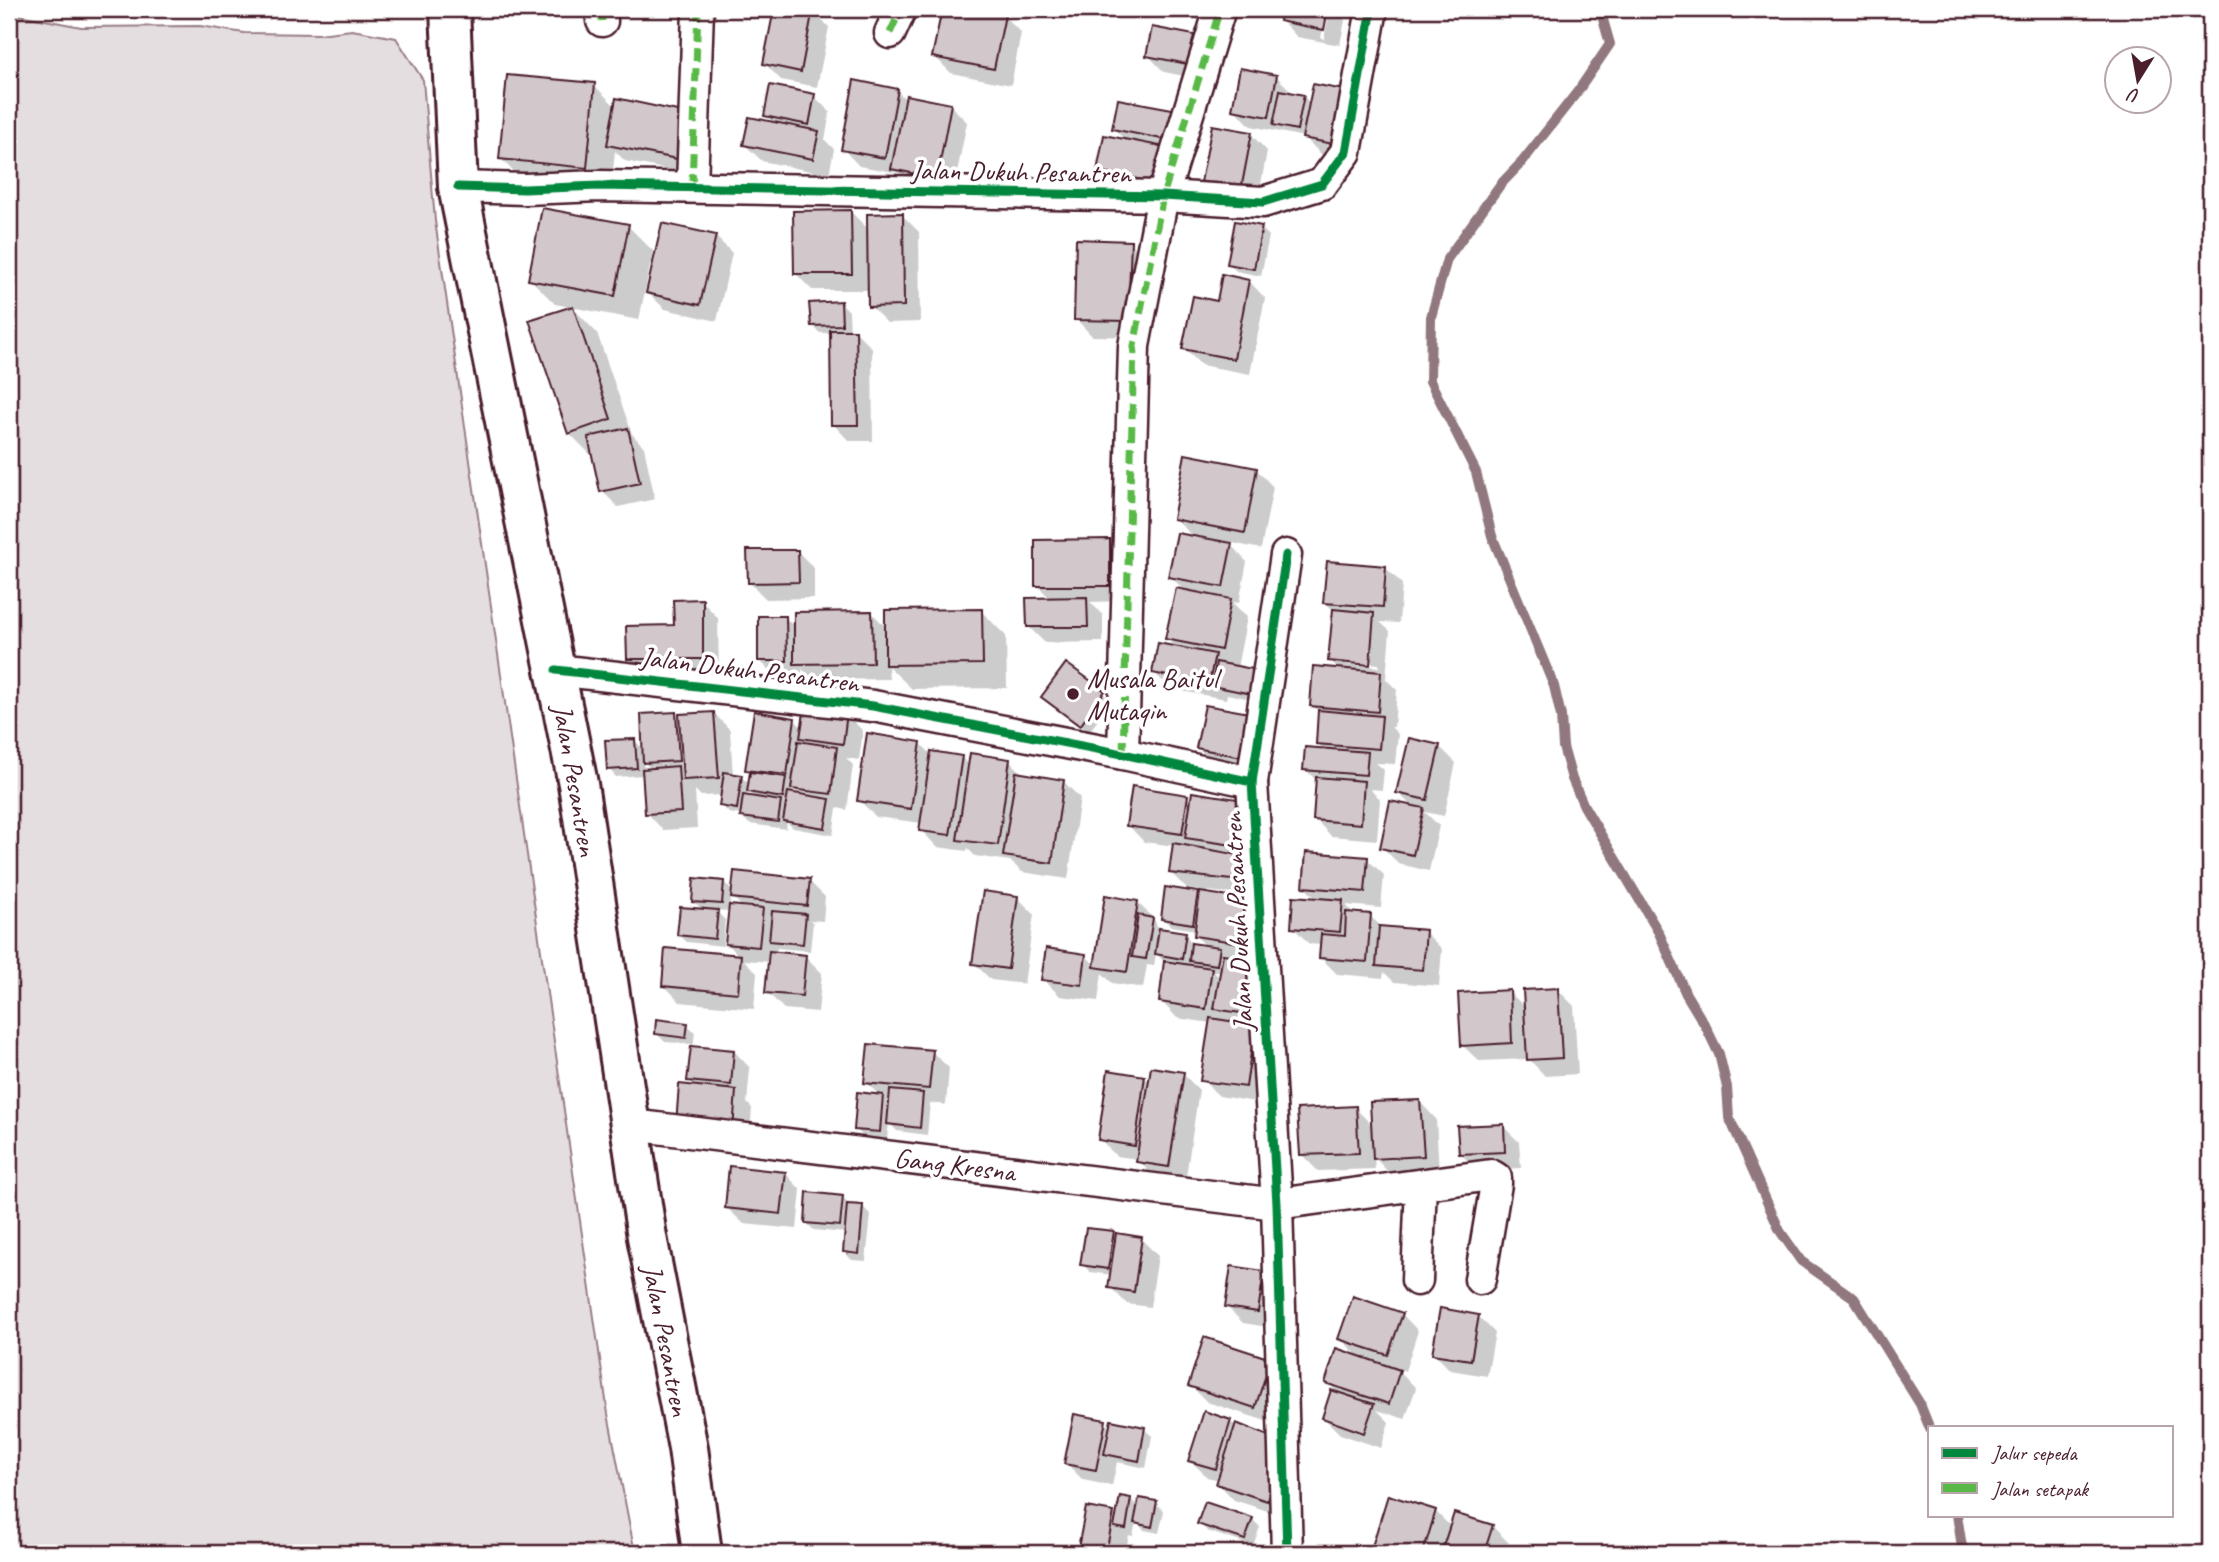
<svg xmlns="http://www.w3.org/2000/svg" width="2219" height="1562" viewBox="0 0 2219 1562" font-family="Caveat,sans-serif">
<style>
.green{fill:#e5dee0;stroke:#987e86;stroke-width:2}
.shadow{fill:#0003;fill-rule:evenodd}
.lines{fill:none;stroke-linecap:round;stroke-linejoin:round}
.stream{stroke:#91787e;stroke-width:10}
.building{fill:#d2c7cb;stroke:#4a1f2b;stroke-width:2}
.minor-casing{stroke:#4a1f2b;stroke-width:35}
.secondary-casing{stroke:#4a1f2b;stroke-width:44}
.minor{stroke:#fff;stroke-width:30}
.secondary{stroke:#fff;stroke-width:38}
.quiet{stroke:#58b947;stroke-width:7;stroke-dasharray:14 7;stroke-linecap:butt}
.cycleway-casing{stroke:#fff;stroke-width:13}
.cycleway{stroke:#00873e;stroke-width:9}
.poi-dot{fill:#4a1f2b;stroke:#fff;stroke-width:2.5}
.labels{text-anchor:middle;stroke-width:7;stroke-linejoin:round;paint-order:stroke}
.street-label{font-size:28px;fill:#4a1f2b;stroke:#fff}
.poi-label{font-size:28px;fill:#4a1f2b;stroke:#fff;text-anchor:start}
</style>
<rect width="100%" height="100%" fill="#fff"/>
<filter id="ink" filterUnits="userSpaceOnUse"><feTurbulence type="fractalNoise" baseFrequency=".0143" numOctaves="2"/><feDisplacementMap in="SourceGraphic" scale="14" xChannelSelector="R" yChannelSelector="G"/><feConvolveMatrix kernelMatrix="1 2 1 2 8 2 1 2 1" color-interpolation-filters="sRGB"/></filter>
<g filter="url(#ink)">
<path class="green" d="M9,13L81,27L200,26L244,33L319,34L352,30L396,38L423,80L435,221L450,323L608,1414L635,1553H9Z"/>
<g class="shadow">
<path d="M776,9L812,11L829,27L817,87L781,80L765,64Z"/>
<path d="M944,9H965L1004,16L1021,33L1011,85L951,73L934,56Z"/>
<path d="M1283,9H1370L1368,19L1339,14L1345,20L1340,45L1297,37L1281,20ZM1326,14H1329L1324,39L1321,38Z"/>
<path d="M1193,37L1209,53L1204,80L1164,72L1148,55Z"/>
<path d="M1277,77L1293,93L1303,96L1311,104L1353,94L1370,110L1360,161L1321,154L1304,137L1251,126L1234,109Z"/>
<path d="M594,85L616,107L686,114L693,175L625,161L615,151L611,192L526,184L501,159Z"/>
<path d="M897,91L906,100L950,105L967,122L953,193L910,185L899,173L859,166L843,149Z"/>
<path d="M814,96L830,112L825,140L834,149L829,175L762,161L745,145L775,124L766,115Z"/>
<path d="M1182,113L1199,130L1193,158L1168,153L1174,199L1115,187L1099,171L1126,141L1114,129Z"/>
<path d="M1251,134L1267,151L1257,206L1219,198L1203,182Z"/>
<path d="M851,212L869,230L902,215L919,232L920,322L887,323L870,306V290H812L796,274Z"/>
<path d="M628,226L653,251L639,320L555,304L530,279Z"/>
<path d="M1261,228L1269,236L1261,276L1236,271L1229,263Z"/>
<path d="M715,236L732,253L717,321L665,309L648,293Z"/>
<path d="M1130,243L1147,259L1144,337L1092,336L1076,319Z"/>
<path d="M1249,281L1265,298L1250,374L1201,365L1184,348Z"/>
<path d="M841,303L849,311L850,332H856L872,348L873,441H849L833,424L831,333H820L813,326Z"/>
<path d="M573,308L597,333L632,434L644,447L655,499L618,507L602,491L595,459L569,433Z"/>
<path d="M1257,470L1273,487L1261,549L1228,542L1247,562L1239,603L1232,602L1247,617L1237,668L1265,702L1227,694L1226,699L1170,689L1154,672L1177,649L1167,639L1185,591L1170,576L1194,538L1175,518Z"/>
<path d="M1109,541L1125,557L1126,601L1090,602L1103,615V642L1045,643L1028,626L1051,599L1037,585Z"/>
<path d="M797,551L814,568V598L766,599L749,582Z"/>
<path d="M1386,568L1402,584L1399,623L1380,622L1390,631L1386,679L1397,690L1394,727H1391L1398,734L1395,764L1376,763L1384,770L1382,790L1370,789L1380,799L1377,840L1331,836L1315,819L1318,782L1305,769L1325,750L1317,743L1320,713L1312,705L1340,670L1330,660L1334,611L1325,602ZM1345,661L1379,664V667L1345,664Z"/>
<path d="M702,601L718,618L719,674L645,675L628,658L675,627Z"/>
<path d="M981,611L1006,636L1007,688L912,689L888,666L889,679L813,680L802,669V677H776L760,661L785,618L796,628L872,613L887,628Z"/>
<path d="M1066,666L1112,701L1089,732L1043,697Z"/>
<path d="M1206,707L1263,774L1215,764L1198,748Z"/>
<path d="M714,713L730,730L733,775L741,777L750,785L751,774L747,769L794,719L803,729L847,715L863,731L859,760L846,758L853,765L847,810L837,808L833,835L793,828L787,822L786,829L749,824L741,815L729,813L721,805L722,795L701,796L695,790L697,828L663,830L647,813L644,775L616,777L609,769L635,741L644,750L675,714L681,720ZM643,761L652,770H644ZM793,788L801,796L792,795ZM748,791L756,799L747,798Z"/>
<path d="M920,743L932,755L962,758L970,766L1010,761L1024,775L1063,781L1080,798L1068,879L1022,872L1010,861L975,856L967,848V851L937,847L921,830L922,823L876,817L859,800Z"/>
<path d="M1439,746L1456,763L1444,816L1425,812L1439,826L1429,871L1399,864L1382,847L1413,807L1398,793Z"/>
<path d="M1187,796L1192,801L1243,802L1257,897L1208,891V894L1253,901L1262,1103L1219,1096L1202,1080L1211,1023L1177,1018L1161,1001L1164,962L1156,953L1154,966L1147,965L1143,988L1112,983L1102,973L1098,1001L1060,996L1043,979L1086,956L1096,966L1137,902L1154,919L1159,930L1185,934L1193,945L1207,947L1196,936V930L1171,926L1163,919L1197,894L1201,898L1202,891L1187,889L1171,873L1175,846L1144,842L1128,825ZM1213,971L1222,972L1221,979Z"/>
<path d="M1367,859L1384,875L1381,908L1346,905L1355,915L1370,916L1383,928L1425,932L1442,949L1439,986L1394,982L1384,972L1383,978L1337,974L1321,958L1322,945L1309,944L1293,927L1318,900L1304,887Z"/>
<path d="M809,881L825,897L823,921L810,920L813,923L810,951L777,948L776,953L805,956L822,973L818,1012L784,1009L767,992L770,962L744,960L757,973L754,1009L680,1002L664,985L740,957L727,943L730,911L715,910L725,920L723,946L687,942L679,935L703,911L694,901L724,882L733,892ZM731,896L744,908L730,907Z"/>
<path d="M1018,898L1034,914L1024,984L991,980L974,963Z"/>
<path d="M1558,990L1574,1006L1578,1074L1545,1076L1529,1059L1479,1061L1462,1045L1509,992L1526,1008Z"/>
<path d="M687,1025L695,1032L693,1048L734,1051L750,1068L747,1103L752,1108L749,1146L689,1080L692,1044L665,1042L657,1034Z"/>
<path d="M932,1052L949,1068L946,1105L930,1103L927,1135L897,1131L889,1123L887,1139L864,1137L856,1129L880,1096L866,1082Z"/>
<path d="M1183,1074L1199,1090L1185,1183L1154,1178L1138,1159L1116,1156L1100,1139L1145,1078L1150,1083Z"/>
<path d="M1420,1102L1436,1119L1439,1172L1391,1175L1374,1157L1375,1169L1318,1171L1301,1154L1355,1108L1373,1126Z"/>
<path d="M1503,1126L1519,1142L1521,1168L1477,1170L1460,1153Z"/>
<path d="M785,1173L801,1190L797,1229L744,1224L727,1208Z"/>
<path d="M843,1198L850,1206L863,1207L871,1215L866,1261L852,1260L844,1252L846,1233L814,1230L806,1223Z"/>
<path d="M1113,1233L1117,1237L1141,1239L1158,1256L1150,1307L1127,1304L1110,1287L1112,1275L1090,1272L1082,1264Z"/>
<path d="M1264,1273L1280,1289L1274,1328L1243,1323L1227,1307Z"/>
<path d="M1402,1314L1418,1331L1405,1371L1395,1367L1416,1388L1405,1419L1377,1410L1389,1422L1381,1448L1340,1434L1324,1418L1339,1394L1327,1382L1360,1358L1340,1338Z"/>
<path d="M1478,1316L1495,1333L1487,1376L1450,1370L1434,1353Z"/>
<path d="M1270,1360L1272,1423L1207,1402L1190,1385Z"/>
<path d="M1205,1413L1280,1442L1283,1516L1234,1500L1218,1483L1219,1480L1207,1477L1190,1460Z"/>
<path d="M1105,1422L1111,1428L1144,1429L1152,1436L1146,1468L1117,1462L1112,1486L1083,1480L1066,1463Z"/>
<path d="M1389,1498L1435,1511L1451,1527L1492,1526L1509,1543L1506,1553H1372Z"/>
<path d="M1131,1500L1139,1508L1156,1503L1164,1511L1159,1533L1144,1530L1136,1522L1133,1536L1129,1535L1125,1553H1079L1088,1509L1113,1514L1117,1518Z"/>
<path d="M1252,1519L1260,1527L1253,1546L1207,1531L1199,1523Z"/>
</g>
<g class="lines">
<g class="stream">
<path d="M1600,9L1610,44L1578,91L1522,162L1500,185L1447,259L1431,317L1430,381L1476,472L1492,536L1554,686L1561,716L1563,747L1572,779L1584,806L1659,933L1686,994L1706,1027L1719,1054L1727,1087L1729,1117L1780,1231L1801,1261L1854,1298L1920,1404L1930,1429"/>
<path d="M1957,1515L1963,1553"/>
</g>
</g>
<g class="building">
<path d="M774,9H813L801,72L763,64Z"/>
<path d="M942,9H975L1005,15L994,69L932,57Z"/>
<path d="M1281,9H1328L1324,30L1279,21Z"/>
<path d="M1152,27L1194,35L1188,64L1146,56Z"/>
<path d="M1240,68L1277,75L1269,117L1232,110Z"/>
<path d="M507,75L595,83L587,168L499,159Z"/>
<path d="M854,80L898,89L885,158L841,150Z"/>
<path d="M1313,84L1354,92L1344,146L1302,138Z"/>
<path d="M770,85L815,94L809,125L764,116Z"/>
<path d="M1280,90L1304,95L1297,130L1273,125Z"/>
<path d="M906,95L951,104L937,178L891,169Z"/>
<path d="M616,98L687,113L677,159L607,145Z"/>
<path d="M1118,99L1183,111L1177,142L1112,129Z"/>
<path d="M749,117L819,131L813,159L743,145Z"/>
<path d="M1212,125L1252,132L1241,190L1201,182Z"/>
<path d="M1104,135L1165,147L1158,183L1097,171Z"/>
<path d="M542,208L629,224L615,296L528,280Z"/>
<path d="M851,210L852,274H794L793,211Z"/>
<path d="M903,213L904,306L868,307L867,214Z"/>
<path d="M1235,221L1262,226L1254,269L1227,264Z"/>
<path d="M662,223L716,235L700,305L646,293Z"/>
<path d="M1076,239L1131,241L1128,321L1074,320Z"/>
<path d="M1222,274L1249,280L1234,359L1182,349L1193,296L1217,301Z"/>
<path d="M841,301L842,325L811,326L809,303Z"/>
<path d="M573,306L611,419L568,434L529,320Z"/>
<path d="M830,330H856L858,425H831Z"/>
<path d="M628,428L640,483L600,492L588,437Z"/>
<path d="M1185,454L1257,468L1245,533L1173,519Z"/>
<path d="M1177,533L1232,543L1223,587L1168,577Z"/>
<path d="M1110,539V586H1035V540Z"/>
<path d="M747,550H798L799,582L748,583Z"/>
<path d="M1327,561L1386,566L1383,607L1323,603Z"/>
<path d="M1176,588L1231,599L1221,650L1165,639Z"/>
<path d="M1087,597L1088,627H1027L1026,598Z"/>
<path d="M703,599V659H627L626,626L674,625L673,600Z"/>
<path d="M982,609L983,664L885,665V610Z"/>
<path d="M1333,609L1374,613L1370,665L1328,661Z"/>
<path d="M872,611L873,663L794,664V612Z"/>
<path d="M758,616H786L787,661H758Z"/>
<path d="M1158,643L1215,654L1209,684L1152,673Z"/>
<path d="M1216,662L1263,671L1257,695L1212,686Z"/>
<path d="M1066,663L1105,691L1080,726L1041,697Z"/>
<path d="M1313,666L1381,672L1378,712L1310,706Z"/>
<path d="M1205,705L1255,714L1247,758L1196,748Z"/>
<path d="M805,706L847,713L843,744L800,738Z"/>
<path d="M1318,710L1382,716L1379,749L1316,744Z"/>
<path d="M754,711L795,718L787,775L745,770Z"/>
<path d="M676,712L679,761L643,763L641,714Z"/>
<path d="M714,712L719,778L683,780L679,714Z"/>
<path d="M867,733L921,742L911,809L857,801Z"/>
<path d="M1409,738L1440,745L1427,800L1396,793Z"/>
<path d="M635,739L637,768L607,770L605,740Z"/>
<path d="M798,741L837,747L831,794L791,789Z"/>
<path d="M1305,747L1368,752L1366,775L1303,770Z"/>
<path d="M931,751L962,756L950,835L919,831Z"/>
<path d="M970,753L1010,759L998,845L957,840Z"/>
<path d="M678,766L681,812L645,814L642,769Z"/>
<path d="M724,772L742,775L737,809L719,806Z"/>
<path d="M750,772L786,777L783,798L747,792Z"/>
<path d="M1016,772L1064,780L1052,863L1003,856Z"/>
<path d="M1316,777L1364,781L1361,824L1313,820Z"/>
<path d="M1132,786L1188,795L1182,834L1126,826Z"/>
<path d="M788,792L830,799L825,828L783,821Z"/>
<path d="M1192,792L1244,800L1240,846L1185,838Z"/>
<path d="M743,795L781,801L778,822L740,817Z"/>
<path d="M1390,801L1424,808L1413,855L1380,848Z"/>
<path d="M1173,843L1245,856L1241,881L1169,873Z"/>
<path d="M1306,852L1368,857L1365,892L1303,887Z"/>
<path d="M734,871L810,879L807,906L731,898Z"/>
<path d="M694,878L724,881L722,904L692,902Z"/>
<path d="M1165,887L1198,892L1193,924L1161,919Z"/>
<path d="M983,891L1018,896L1008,969L972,964Z"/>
<path d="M1200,892L1253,900L1247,944L1194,936Z"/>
<path d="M1105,895L1138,901L1127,972L1094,967Z"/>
<path d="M1293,896L1343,900L1340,932L1291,928Z"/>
<path d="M729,905L763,908L759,947L725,944Z"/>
<path d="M680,907L718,910L715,939L677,935Z"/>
<path d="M772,911L806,914L803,944L769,941Z"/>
<path d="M1346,912L1371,914L1367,962L1319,958L1321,934L1345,936Z"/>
<path d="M1138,915L1153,918L1146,959L1132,957Z"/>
<path d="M1379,926L1426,930L1423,970L1376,966Z"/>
<path d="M1159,928L1186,932L1182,959L1155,954Z"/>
<path d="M1191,943L1220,947L1217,965L1189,961Z"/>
<path d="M665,948L741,955L738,993L662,986Z"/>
<path d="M1046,948L1086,954L1082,985L1041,980Z"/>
<path d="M769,951L806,955L802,996L765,993Z"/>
<path d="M1223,954L1256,959L1248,1014L1214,1009Z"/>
<path d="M1164,961L1212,968L1206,1009L1159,1002Z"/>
<path d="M1558,988L1562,1058L1527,1060L1523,990Z"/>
<path d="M1510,990L1512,1043L1461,1046L1458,993Z"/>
<path d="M1210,1018L1255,1025L1246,1087L1200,1081Z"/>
<path d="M656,1019L688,1023L686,1038L655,1034Z"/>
<path d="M868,1044L933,1050L929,1089L864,1083Z"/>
<path d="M691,1046L734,1050L731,1085L687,1081Z"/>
<path d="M1151,1067L1184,1072L1169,1167L1136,1162Z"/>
<path d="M1108,1070L1145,1076L1135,1146L1098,1140Z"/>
<path d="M679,1084L736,1090L733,1131L676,1125Z"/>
<path d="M890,1090L923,1093L920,1128L887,1124Z"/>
<path d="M857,1092L883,1095L880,1132L854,1130Z"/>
<path d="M1420,1100L1424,1156L1373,1159L1370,1102Z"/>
<path d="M1356,1106L1359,1153L1300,1155L1297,1109Z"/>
<path d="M1504,1124L1505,1152L1459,1154L1457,1126Z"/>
<path d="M729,1166L786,1172L781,1214L725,1208Z"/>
<path d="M807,1192L843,1196L840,1226L805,1223Z"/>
<path d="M847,1204L863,1205L859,1254L843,1252Z"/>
<path d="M1086,1228L1114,1231L1108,1269L1080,1265Z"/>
<path d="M1116,1233L1142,1237L1134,1292L1108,1288Z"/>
<path d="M1231,1266L1264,1271L1258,1312L1225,1307Z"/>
<path d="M1353,1296L1403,1313L1388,1355L1338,1339Z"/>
<path d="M1440,1308L1479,1315L1471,1360L1432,1354Z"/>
<path d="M1204,1337L1271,1359L1255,1408L1188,1386Z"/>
<path d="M1336,1348L1400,1370L1389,1404L1325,1383Z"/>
<path d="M1331,1390L1374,1404L1364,1433L1322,1418Z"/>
<path d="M1204,1411L1231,1420L1216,1469L1188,1461Z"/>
<path d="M1074,1414L1106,1420L1096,1470L1064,1464Z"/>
<path d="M1111,1420L1145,1427L1139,1461L1104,1454Z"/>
<path d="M1236,1423L1281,1441L1267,1501L1216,1484Z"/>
<path d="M1388,1495L1436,1510L1423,1553H1370Z"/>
<path d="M1120,1496L1131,1498L1126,1529L1114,1527Z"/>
<path d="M1139,1498L1157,1501L1152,1527L1134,1523Z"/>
<path d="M1205,1502L1253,1518L1245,1540L1197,1524Z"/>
<path d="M1086,1507L1114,1512L1106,1553H1077Z"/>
<path d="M1454,1513L1493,1525L1484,1553H1441Z"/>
</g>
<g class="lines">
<g class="minor-casing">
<g id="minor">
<path d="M601,9L602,21"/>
<path d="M890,33L901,9"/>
<path d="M458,187L525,189L599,186L1163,196L1263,202L1322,184L1346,152L1372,9"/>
<path d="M692,187L698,9"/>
<path d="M1286,555L1252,782L1277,1204L1287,1553"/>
<path d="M556,670L873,706L1123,754L1252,782"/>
<path d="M1123,754L1134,346L1163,196L1220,9"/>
<path d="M632,1125L1277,1204L1491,1175L1496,1178V1184L1480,1279"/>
<path d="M1417,1280L1421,1185"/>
</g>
</g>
<g class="secondary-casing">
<path id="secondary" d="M450,9L458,187L578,784L647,1237L688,1448L702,1553"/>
</g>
<use href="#minor" class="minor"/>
<use href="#secondary" class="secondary"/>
<g class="quiet">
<path d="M601,9L602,21"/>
<path d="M1201,9L1218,14"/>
<path d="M890,33L901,9"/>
<path d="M692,187L698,9"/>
<path d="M1123,754L1134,346L1163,196L1220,9"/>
</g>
<g class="cycleway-casing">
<g id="cycleway">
<path d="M458,187L525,189L599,186L1163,196L1263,202L1322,184L1346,152L1372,9"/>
<path d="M1286,555L1252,782L1277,1204L1287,1553"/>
<path d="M556,670L873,706L1123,754L1252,782"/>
</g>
</g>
<use href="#cycleway" class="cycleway"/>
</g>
</g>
<circle class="poi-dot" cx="1073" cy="694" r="7"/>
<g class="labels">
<g class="street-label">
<text transform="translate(1021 171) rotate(1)" y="10">Jalan Dukuh Pesantren</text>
<text transform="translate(750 669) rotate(7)" y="10">Jalan Dukuh Pesantren</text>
<text transform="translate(576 780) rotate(80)" y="10">Jalan Pesantren</text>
<text transform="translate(1237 922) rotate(-93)" y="10">Jalan Dukuh Pesantren</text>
<text transform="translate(955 1164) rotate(7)" y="10">Gang Kresna</text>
<text transform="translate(667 1340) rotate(79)" y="10">Jalan Pesantren</text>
</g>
<g class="poi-label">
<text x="1087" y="688">Musala Baitul<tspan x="1087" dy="32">Mutaqin</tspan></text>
</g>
</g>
<rect width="2219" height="1562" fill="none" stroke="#fff" stroke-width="35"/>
<rect x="18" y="18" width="2184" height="1527" fill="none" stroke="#4a1f2b" stroke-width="2.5" filter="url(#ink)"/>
<rect x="1928" y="1426" width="245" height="91" fill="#ffffff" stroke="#b7a5aa" stroke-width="2"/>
<rect x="1942" y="1448" width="35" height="10" fill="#00873e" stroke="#b7a5aa" stroke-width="2"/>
<text x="1992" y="1460" font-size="21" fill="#4a1f2b">Jalur sepeda</text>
<rect x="1942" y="1483" width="35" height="10" fill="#58b947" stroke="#b7a5aa" stroke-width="2"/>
<text x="1992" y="1496" font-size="21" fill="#4a1f2b">Jalan setapak</text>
<g transform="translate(2138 80) rotate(191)"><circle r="33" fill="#ffffff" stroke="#b7a5aa" stroke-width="2"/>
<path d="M0-5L12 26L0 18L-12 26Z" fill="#4a1f2b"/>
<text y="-10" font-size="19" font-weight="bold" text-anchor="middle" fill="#4a1f2b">U</text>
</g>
</svg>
